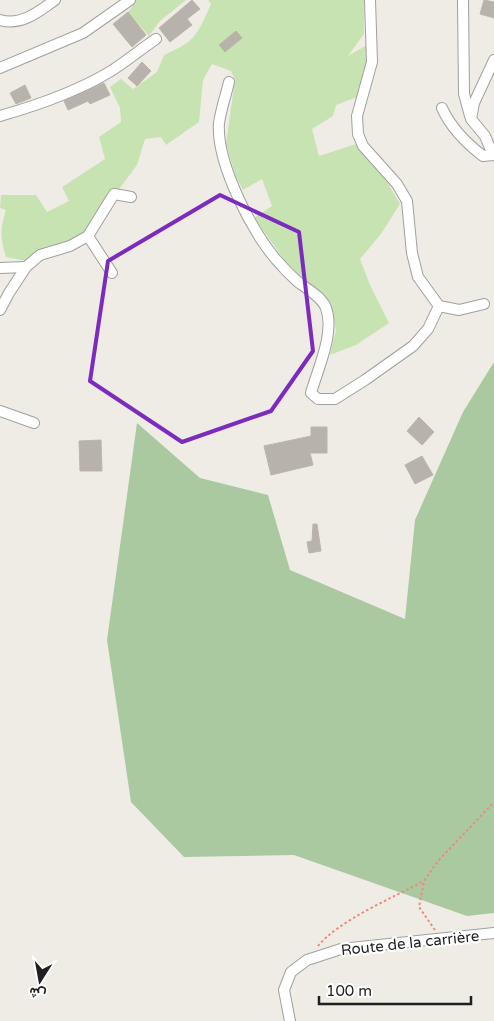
<svg xmlns="http://www.w3.org/2000/svg" width="494" height="1021" viewBox="0 0 494 1021" font-family="'Varela Round',Vazirmatn,sans-serif">
<style>
.grass{fill:#c8e3b2}
.forest{fill:#aac9a0}
.building{fill:#b8b2ac;stroke:#bfb4aa}
.lines{fill:none;stroke-linecap:round;stroke-linejoin:round}
.street-casing{stroke:#a0a0a0;stroke-width:12}
.path{stroke:#ea8c7c;stroke-width:2;stroke-dasharray:2.5 2.5;stroke-linecap:butt}
.street{stroke:#fff;stroke-width:10}
.marked{fill:none;stroke:#7b2cbf;stroke-width:4;stroke-linejoin:round}
.labels{text-anchor:middle;stroke-width:4.5;stroke-linejoin:round;paint-order:stroke}
.street-label{font-size:15px;fill:#1f1f1f;stroke:#fff}
</style>
<rect width="100%" height="100%" fill="#efece6"/>
<g class="grass">
<path d="M132,0H186L160,21L149,36L128,12L136,2Z"/>
<path d="M208,0H364V34L348,56L367,45L368,58L360,96L336,105L333,116L312,129L319,156L356,144L383,175L400,204L381,234L360,259L370,285L389,323L356,345L330,355L336,330L328,300L309,285L286,262L254,218L272,206L262,179L243,190L235,175L226,143L235,80L231,71L212,64L203,80L199,122L166,145L161,137L145,139L137,165L111,200L87,242L32,262L6,257C0,238 0,229 6,210L0,208L1,195H36L47,212L69,201L62,187L105,159L99,137L121,122L120,108L110,87L121,79L133,89L157,72L164,55C196,41 197,35 211,4Z"/>
</g>
<path class="forest" d="M494,362V913L467,916L294,855L184,857L131,802L107,640L137,423L200,478L268,495L290,570L405,619L415,520L463,412Z"/>
<g class="building">
<path d="M192,0L200,9L187,19L192,25L170,42L159,28Z"/>
<path d="M484,0L494,2V18L480,14Z"/>
<path d="M128,12L146,35L132,47L113,24Z"/>
<path d="M236,31L242,38L225,52L219,45Z"/>
<path d="M142,62L151,71L137,86L128,78Z"/>
<path d="M104,83L110,95L90,104L88,101L68,110L64,101Z"/>
<path d="M25,85L31,98L16,104L10,93Z"/>
<path d="M419,417L434,432L422,445L407,431Z"/>
<path d="M311,427H327V453H310L313,465L271,475L264,446L311,436Z"/>
<path d="M101,440L102,471H80L79,441Z"/>
<path d="M422,456L433,475L415,484L405,465Z"/>
<path d="M313,524H317L321,551L309,553L307,542L312,541Z"/>
</g>
<g class="lines">
<g class="street-casing">
<g id="street">
<path d="M370,0L372,62L357,116L358,134L363,146L397,184L407,201L412,253L418,277L439,306L459,310L484,304"/>
<path d="M463,0L464,94L470,116"/>
<path d="M0,20C22,26 38,12 55,0"/>
<path d="M0,68L83,33L130,0"/>
<path d="M229,82C226,95 221,109 219,123C216,163 254,238 282,266C287,272 293,277 298,282C307,289 322,297 326,308C335,333 318,368 311,393L318,399H335L365,380L413,346L428,329L439,306"/>
<path d="M442,108C451,128 466,143 483,156L493,155L485,136L471,119L474,103L494,60"/>
<path d="M0,116C35,106 80,90 111,71C127,61 141,49 156,39"/>
<path d="M88,236L112,273"/>
<path d="M0,268L26,267"/>
<path d="M0,310L9,293L26,267L40,255L70,246L88,236L114,194L131,197"/>
<path d="M0,411L34,423"/>
<path d="M290,1021L284,990L291,972L307,960L341,949L494,933"/>
</g>
</g>
<g class="path">
<path d="M435,930L419,907L424,881L438,861L494,802"/>
<path d="M318,946C338,921 394,897 424,881"/>
</g>
<use href="#street" class="street"/>
</g>
<path class="marked" d="M220,195L299,232L313,351L271,411L182,442L90,381L108,261Z"/>
<g class="labels">
<g class="street-label">
<text transform="translate(410 943) rotate(-6)" y="5">Route de la carrière</text>
</g>
</g>
<g transform="translate(40 981) rotate(191)" stroke="#ffffff" stroke-width="4" paint-order="stroke">
<path d="M0-4L9 19L0 12L-9 19Z" fill="#1f1f1f"/>
<text y="-8" font-size="14" font-weight="bold" text-anchor="middle" fill="#1f1f1f">ش</text>
</g>
<path d="M319 996v8h152v-8" fill="none" stroke="#1f1f1f" stroke-width="2.5"/>
<text x="326" y="996" font-size="15" fill="#1f1f1f" stroke="#ffffff" stroke-width="4" paint-order="stroke">100 m</text>
</svg>
